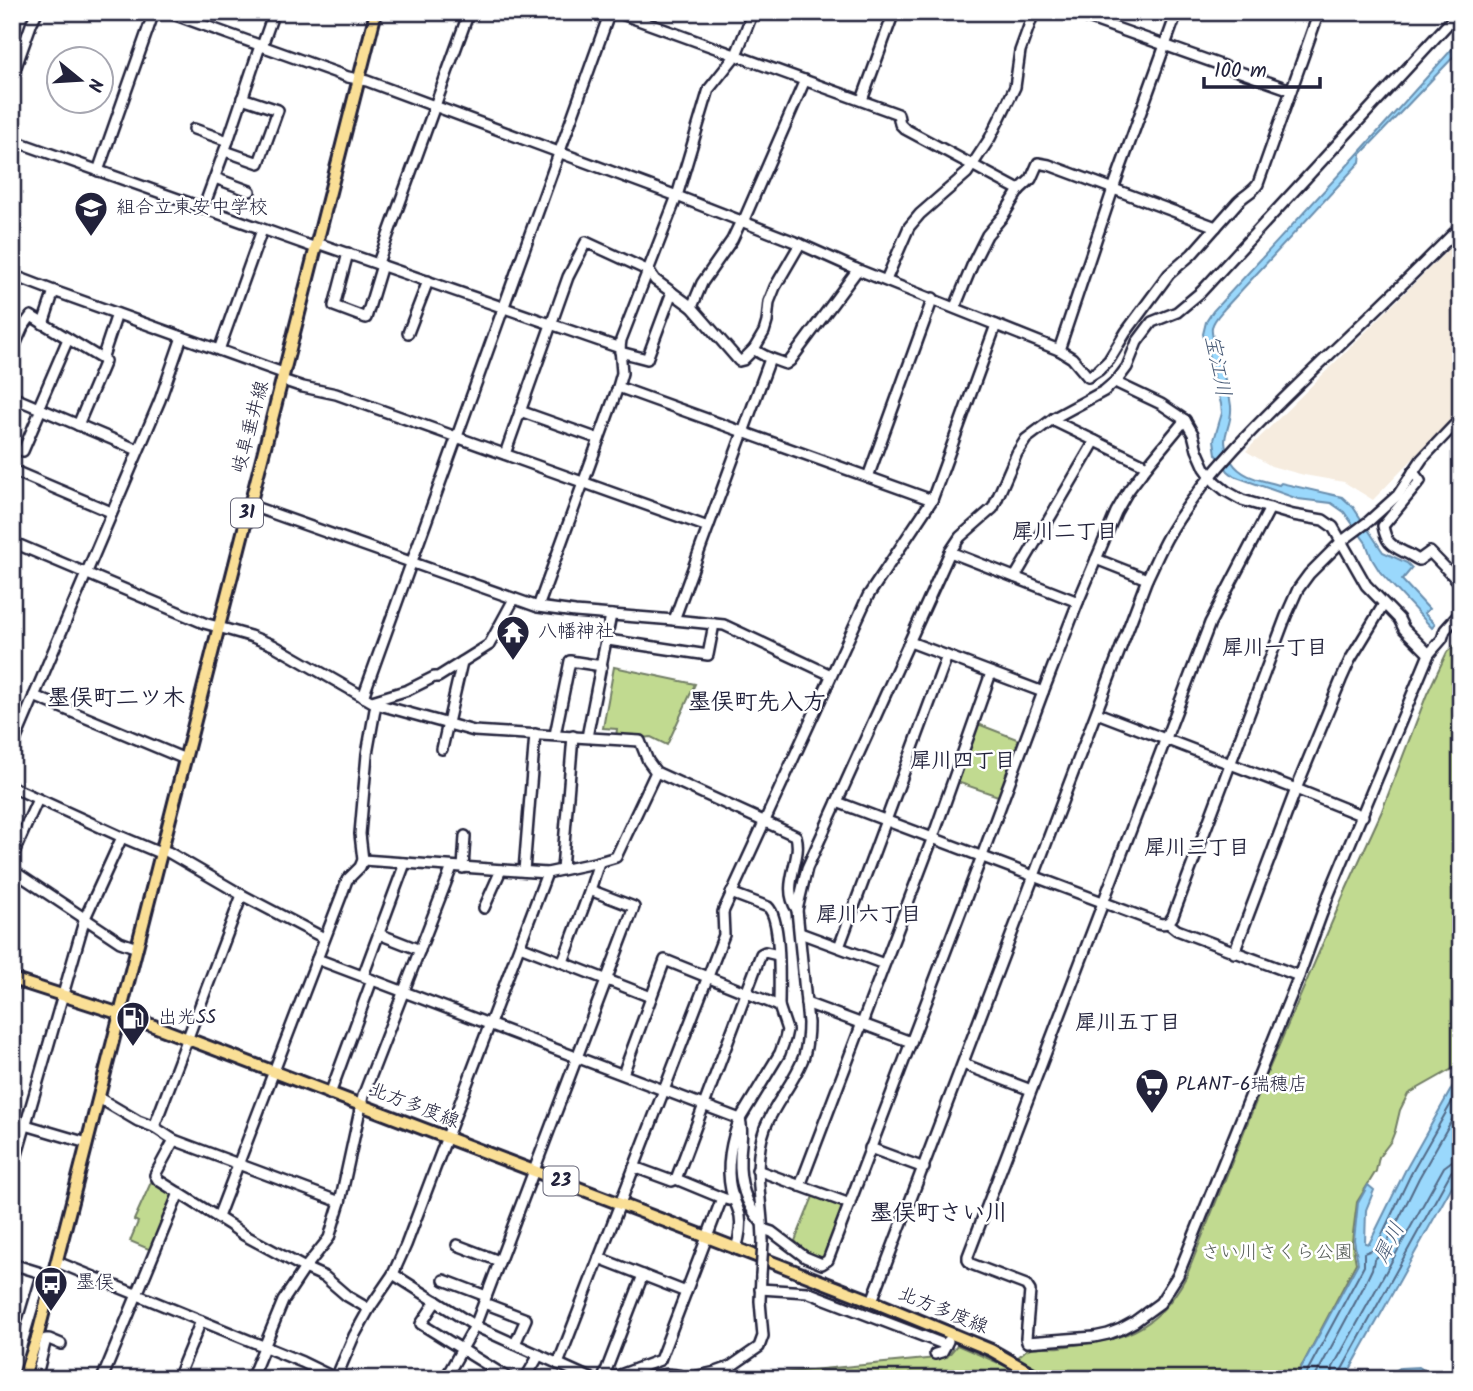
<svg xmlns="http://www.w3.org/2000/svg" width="1473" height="1391" viewBox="0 0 1473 1391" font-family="Kalam,'Klee One',sans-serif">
<rect width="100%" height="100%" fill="#fff"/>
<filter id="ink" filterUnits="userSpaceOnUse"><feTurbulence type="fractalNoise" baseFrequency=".0143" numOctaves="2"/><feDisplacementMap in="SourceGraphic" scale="14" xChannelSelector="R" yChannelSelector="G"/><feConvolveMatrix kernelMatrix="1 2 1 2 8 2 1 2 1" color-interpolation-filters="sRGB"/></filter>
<g filter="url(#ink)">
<polygon fill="#f6ecdf" points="1461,237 1461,409 1373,500 1344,482 1304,475 1271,466 1246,451"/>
<g fill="#c1da90" stroke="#727e66" stroke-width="2">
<path d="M1461 640V1064L1408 1094 1400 1110 1395 1131 1391 1141 1379 1157 1376 1171 1357 1202 1352 1241 1356 1263 1304 1362 1295 1376 1290 1379H716L947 1357 957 1345 1008 1367C1014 1362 1021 1353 1028 1349 1036 1345 1051 1348 1060 1347 1121 1340 1155 1334 1186 1277L1271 1064 1344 894 1381 813 1427 694 1447 652Z"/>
<polygon points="614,667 695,684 667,745 651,737 641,738 616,737 617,729 603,728"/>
<polygon points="978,724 1022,741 1001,797 957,782"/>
<polygon points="152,1180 171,1192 173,1197 151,1250 130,1241 138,1222 134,1220"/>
<polygon points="814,1194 846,1206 825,1259 808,1254 795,1241"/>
</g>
<g fill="#9ad8fc" stroke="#6a8faf" stroke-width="2">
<path d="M1461 39V49L1361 154 1360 162 1224 309C1219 315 1214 320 1212 327 1211 334 1214 342 1216 348 1220 367 1229 387 1231 406 1233 430 1216 435 1232 462 1242 478 1263 480 1279 485L1281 483 1342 497 1353 507 1383 552 1407 563 1412 568 1402 580 1429 609 1424 613 1435 624 1432 628 1380 572 1372 559 1366 543 1344 512 1331 503 1298 499 1245 480 1234 476 1228 471 1216 454 1214 440 1222 413 1221 404 1203 334 1206 322 1213 311 1356 156Z"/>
<polygon points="1461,1068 1461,1170 1347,1375 1348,1379 1293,1379 1296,1377 1358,1263 1354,1240 1358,1203 1368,1185 1374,1190 1366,1210 1365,1243 1369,1244 1405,1171 1454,1084 1452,1077"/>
<polygon points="1419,1367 1438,1379 1382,1379 1400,1368"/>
</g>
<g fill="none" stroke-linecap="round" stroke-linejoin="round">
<g stroke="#526b88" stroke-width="2">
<polyline points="1303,1379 1364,1266 1364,1253 1372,1250 1376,1247 1411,1174 1461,1086"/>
<polyline points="1314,1379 1363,1288 1372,1269 1374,1260 1383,1251 1419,1178 1461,1104"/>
<polyline points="1332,1379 1333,1367 1444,1167 1452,1161 1461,1159"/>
<polyline points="1341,1379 1341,1371 1451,1172 1455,1168 1461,1168"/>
</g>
<defs>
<g id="minor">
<path d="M167 12 348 77 367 81 677 196 800 244 856 269 1059 350 1072 358 1088 377 1099 370 1109 360 1126 332 1169 274 1192 254 1238 202C1244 195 1253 192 1258 184L1319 12"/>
<polyline points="616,12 898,114 900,124 905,129 1019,190 1031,179 1038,163 1049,165 1216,227"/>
<polyline points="1071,12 1291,90"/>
<polyline points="262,46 274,12"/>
<polyline points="12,78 32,22 37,12"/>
<polyline points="862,100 894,12"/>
<polyline points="194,129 228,141"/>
<polyline points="12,140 316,248"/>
<polyline points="225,151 259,163 278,110 242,98"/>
<polyline points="98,171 154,12"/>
<polyline points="215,178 250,191"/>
<polyline points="203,209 228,141 260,46"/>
<polyline points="743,222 805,80"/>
<polyline points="317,243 620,348"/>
<polyline points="348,253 334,306 366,318 382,265"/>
<polyline points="378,263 469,12"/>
<polyline points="12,275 54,291"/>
<polyline points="886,280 909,227 920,214 967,173 990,138 1015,87 1020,51 1034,12"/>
<polyline points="692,307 702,283 732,240 741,221"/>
<polyline points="955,307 974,261 987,235 1003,216 1019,190"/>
<polyline points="43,324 54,291 283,373"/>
<polyline points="408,333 428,281"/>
<polyline points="754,349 764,332 767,322 769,302 775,287 800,244"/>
<polyline points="219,350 262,230"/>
<polyline points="1059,350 1113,189 1177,12"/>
<polyline points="12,352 23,327 31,316 105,361 78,425"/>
<polyline points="620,352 647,359 672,292"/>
<polyline points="102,359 117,314"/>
<polyline points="1118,379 1119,384 1161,404 1185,420 1193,434 1197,450 1205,468 1215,482 1226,491 1242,500 1293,515 1323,520 1333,527 1366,585 1399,619 1404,629 1429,654"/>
<polyline points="282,380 303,387 336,394 708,527"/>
<polyline points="618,387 932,500"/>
<polyline points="12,397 138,450"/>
<polyline points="12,410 17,399"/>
<polyline points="520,411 599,439"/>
<polyline points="1054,418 1056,422 1147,466"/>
<polyline points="23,451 41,409 40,404 68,339"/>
<path d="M505 454 568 277 586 242 649 271 655 280 692 307 739 361 743 360 754 349C763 357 775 360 786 364L790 361 856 272V269"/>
<polyline points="12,470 111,512"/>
<path d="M1413 472 1420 481 1383 526C1386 542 1390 545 1404 552 1410 554 1414 558 1419 560L1430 552 1461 584"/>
<polyline points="868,477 933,298"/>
<polyline points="249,505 538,607 575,612 674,620 770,359"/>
<polyline points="1270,508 1210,623 968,1256 968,1260 971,1264 1026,1285 1030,1291 1026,1338 1027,1342 1094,1337 1108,1334 1121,1329 1134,1322 1160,1303 1178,1275 1299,976 1329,894 1429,654 1442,639 1445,630 1461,612"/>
<path d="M12 542 204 623 250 636 273 645 376 704 474 731 640 741 648 761 656 772 796 836C803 860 780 885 797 910"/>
<polyline points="950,552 1078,602"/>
<polyline points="1096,559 1147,579"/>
<polyline points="1015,577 1095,441"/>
<polyline points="538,607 618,387 622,373 620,348 621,340 677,196 709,89 736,55 753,12"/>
<polyline points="674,620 724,625 831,675"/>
<polyline points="608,640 708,655 714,624"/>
<polyline points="910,642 1043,692"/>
<polyline points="34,696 185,759"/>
<polyline points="363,697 610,12"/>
<polyline points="372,701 408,690 434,677 438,677 489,645 514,599"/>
<polyline points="1097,713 1296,789 1363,816"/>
<polyline points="555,735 570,661 602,666"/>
<polyline points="587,737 611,615"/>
<polyline points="12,748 160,400 182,337"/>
<polyline points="442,749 462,662"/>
<polyline points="12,787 122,837 160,853"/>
<path d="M837 802 1158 923C1166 925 1169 923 1173 916L1286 616 1298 589 1309 574 1342 541 1369 521 1398 495 1422 459 1461 418"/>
<polyline points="162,850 168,852 242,895 324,938"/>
<polyline points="12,857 38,799"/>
<polyline points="363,860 547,873 599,862 590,890 634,907 475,1326 393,1274"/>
<polyline points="599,862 616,857 656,772"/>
<polyline points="463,868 465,836"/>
<polyline points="562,869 573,736"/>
<polyline points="12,870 120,942 137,948"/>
<polyline points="524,871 535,734"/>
<path d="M731 893 768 907C782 920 779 985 779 1006"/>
<polyline points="484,908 501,870"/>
<polyline points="1168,923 1177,930 1299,976"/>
<polyline points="800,933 884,964"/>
<polyline points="379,934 420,950"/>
<polyline points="520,946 651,997"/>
<polyline points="839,947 947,656"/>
<polyline points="1234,953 1296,789 1341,680 1350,660 1384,604"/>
<polyline points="317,959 740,1119 780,1053 785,1039 787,1030 779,1006 665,960 623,1074"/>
<polyline points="563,962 590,890"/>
<polyline points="363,976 404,866 403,863"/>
<polyline points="806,1003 911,1042"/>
<polyline points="963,1064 1031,1090"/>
<polyline points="330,1094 372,980"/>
<polyline points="99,1098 138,1121 154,1127 174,1140 340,1202"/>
<polyline points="12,1121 87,1143"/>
<polyline points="154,1127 242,895"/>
<polyline points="174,1140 155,1175 158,1180 230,1225 244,1235 305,1268 325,1277 347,1296 369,1309"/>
<polyline points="870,1148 924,1168"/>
<polyline points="634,1167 672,1181 676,1179 761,954 765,952 778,955"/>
<polyline points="757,1170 850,1204"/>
<polyline points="12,1172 85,918 122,837"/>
<polyline points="676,1179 722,1198"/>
<polyline points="800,1186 933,837 991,673"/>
<polyline points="218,1217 342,894 347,880 360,867 363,860 360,834 367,754 376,704"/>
<polyline points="763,1229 772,1232 805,1257 822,1264 828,1260 982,856 1043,692 1078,602 1116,512 1128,491 1147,466 1185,420"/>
<path d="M763 1242C763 1203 751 1166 765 1128 775 1102 795 1082 804 1056 807 1045 808 1034 808 1023L797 910 807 868 950 552 960 537 993 508 1017 453 1026 439 1054 418 1104 391 1118 379 1127 367 1137 342 1152 322 1177 312 1201 292 1459 12"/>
<polyline points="457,1245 499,1261"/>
<path d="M736 1249C739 1239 742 1227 740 1216 738 1207 733 1199 731 1190 726 1167 731 1140 740 1119 744 1134 740 1144 740 1159 739 1182 746 1204 761 1222"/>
<polyline points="599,1258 686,1292"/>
<polyline points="57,1262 302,1362 337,1379"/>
<polyline points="12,1264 38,1272 47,1277"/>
<polyline points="444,1280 486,1296"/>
<polyline points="760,1289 807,1292 946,1345"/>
<polyline points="436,1301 421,1324 510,1379"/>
<path d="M872 1301 1147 579C1154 565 1160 550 1168 536 1208 468 1274 408 1331 353 1375 311 1419 269 1461 226"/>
<polyline points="484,1303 526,1319 515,1344"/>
<polyline points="935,1354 942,1352 948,1341"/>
<polyline points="558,1364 724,935 723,912 868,596 932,500 996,325"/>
<polyline points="12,1376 41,1279 44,1276"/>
<polyline points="336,1378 354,1336 369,1309 393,1274 406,1245 547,873"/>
<polyline points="36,1379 46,1339 49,1339 61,1344"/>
<polyline points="102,1379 179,1193"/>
<polyline points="177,1379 201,1321"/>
<polyline points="251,1379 283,1301 305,1268 329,1238 340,1202 363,1096 452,867"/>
<polyline points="445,1379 475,1326 592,1379"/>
<polyline points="525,1379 539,1355"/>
<polyline points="605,1379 604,1376 643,1275"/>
<polyline points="609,1379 660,1360 722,1198 729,1200 734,1197"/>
<path d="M643 1379C657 1376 674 1370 686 1379"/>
<polyline points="684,1379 716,1372 730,1367 759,1347 763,1336 760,1301 761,1275"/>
</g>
<g id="major">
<polyline points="12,979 133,1018 707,1237 872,1301 991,1350 1042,1379"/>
<polyline points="23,1379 37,1338 87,1143 376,12"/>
</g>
</defs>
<use href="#minor" stroke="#22223b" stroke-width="14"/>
<use href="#major" stroke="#22223b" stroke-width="16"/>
<use href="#minor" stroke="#fff" stroke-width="9"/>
<use href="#major" stroke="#fadf96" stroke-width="10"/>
<defs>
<polyline id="minor-bridge" points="761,1275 763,1242"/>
</defs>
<use href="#minor-bridge" stroke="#22223b" stroke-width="14" stroke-linecap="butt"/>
<use href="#minor-bridge" stroke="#fff" stroke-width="9"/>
</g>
</g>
<defs>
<symbol id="school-pin" viewBox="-11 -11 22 30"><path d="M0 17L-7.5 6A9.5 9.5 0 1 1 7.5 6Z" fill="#22223b" stroke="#fff"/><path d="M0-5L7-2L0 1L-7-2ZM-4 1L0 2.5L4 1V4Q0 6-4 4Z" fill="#fff"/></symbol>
<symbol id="temple-pin" viewBox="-11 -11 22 30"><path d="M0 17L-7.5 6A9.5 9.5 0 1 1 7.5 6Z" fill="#22223b" stroke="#fff"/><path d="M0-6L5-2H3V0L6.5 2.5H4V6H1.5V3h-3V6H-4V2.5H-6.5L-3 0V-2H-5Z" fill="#fff"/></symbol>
<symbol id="fuel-pin" viewBox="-11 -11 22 30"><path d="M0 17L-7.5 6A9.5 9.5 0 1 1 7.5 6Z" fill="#22223b" stroke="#fff"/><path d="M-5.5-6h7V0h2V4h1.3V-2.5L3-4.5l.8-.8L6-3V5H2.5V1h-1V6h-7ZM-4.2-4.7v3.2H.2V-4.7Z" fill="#fff"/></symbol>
<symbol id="supermarket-pin" viewBox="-11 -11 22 30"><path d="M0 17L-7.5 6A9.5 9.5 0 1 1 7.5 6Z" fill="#22223b" stroke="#fff"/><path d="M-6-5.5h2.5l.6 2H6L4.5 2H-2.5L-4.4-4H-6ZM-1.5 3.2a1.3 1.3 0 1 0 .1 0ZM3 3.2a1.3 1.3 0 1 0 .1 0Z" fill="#fff"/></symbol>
<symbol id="bus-pin" viewBox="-11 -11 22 30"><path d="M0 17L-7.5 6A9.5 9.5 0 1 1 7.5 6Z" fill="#22223b" stroke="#fff"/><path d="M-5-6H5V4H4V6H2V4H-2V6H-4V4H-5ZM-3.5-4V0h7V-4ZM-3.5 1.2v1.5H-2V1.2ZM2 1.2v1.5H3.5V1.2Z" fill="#fff"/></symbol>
</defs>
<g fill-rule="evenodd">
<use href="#school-pin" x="72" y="189" width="38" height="52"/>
<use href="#temple-pin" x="494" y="613" width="38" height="52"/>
<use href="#fuel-pin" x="114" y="999" width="38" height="52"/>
<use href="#supermarket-pin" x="1133" y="1066" width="38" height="52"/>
<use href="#bus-pin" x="32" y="1264" width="38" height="52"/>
</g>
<g text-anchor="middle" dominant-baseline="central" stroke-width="5" stroke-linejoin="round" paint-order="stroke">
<g fill="#fff" stroke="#646476" stroke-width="2">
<rect x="231" y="498.5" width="32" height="29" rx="5"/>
<rect x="543.5" y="1166.5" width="35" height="29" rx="5"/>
</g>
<g font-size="18" font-weight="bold" fill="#22223b">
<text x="247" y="513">31</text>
<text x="561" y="1181">23</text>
</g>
<g font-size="19" fill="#22223b" stroke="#fff" text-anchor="start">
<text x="116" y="208">組合立東安中学校</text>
<text x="538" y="632">八幡神社</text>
<text x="158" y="1018">出光SS</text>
<text x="1176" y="1085">PLANT-6瑞穂店</text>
<text x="76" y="1283">墨俣</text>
</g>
<g font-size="19" fill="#22223b" stroke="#fff">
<text transform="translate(251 427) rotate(-75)">岐阜垂井線</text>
<text transform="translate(414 1106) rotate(21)">北方多度線</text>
<text transform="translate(943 1311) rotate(22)">北方多度線</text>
</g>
<g font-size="19" fill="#525954" stroke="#fff">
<text x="1277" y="1253">さい川さくら公園</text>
</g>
<g font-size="21" font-style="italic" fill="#465975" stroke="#fff">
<text transform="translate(1217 366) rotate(79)">宝江川</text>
<text transform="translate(1390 1243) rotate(-63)">犀川</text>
</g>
<g font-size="21" font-weight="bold" fill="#22223b" stroke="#fff">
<text x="1065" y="532">犀川二丁目</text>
<text x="1275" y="648">犀川一丁目</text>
<text x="963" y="761">犀川四丁目</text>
<text x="1197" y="848">犀川三丁目</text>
<text x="869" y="915">犀川六丁目</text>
<text x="1128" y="1023">犀川五丁目</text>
</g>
<g font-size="23" font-weight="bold" fill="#22223b" stroke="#fff">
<text x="116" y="699">墨俣町二ツ木</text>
<text x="757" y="703">墨俣町先入方</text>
<text x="939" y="1214">墨俣町さい川</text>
</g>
</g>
<rect width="1473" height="1391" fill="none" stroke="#fff" stroke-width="42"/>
<rect x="21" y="21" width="1431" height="1349" fill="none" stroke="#22223b" stroke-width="2.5" filter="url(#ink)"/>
<g transform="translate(80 80) rotate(108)"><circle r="33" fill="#ffffff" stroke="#a7a7b1" stroke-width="2"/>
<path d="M0-5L12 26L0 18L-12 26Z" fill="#22223b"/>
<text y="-10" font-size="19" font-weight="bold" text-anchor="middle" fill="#22223b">N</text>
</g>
<path d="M1204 77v10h116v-10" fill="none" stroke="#22223b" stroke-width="3.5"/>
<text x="1214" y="77" font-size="21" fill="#22223b" stroke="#ffffff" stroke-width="5" paint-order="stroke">100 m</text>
</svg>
